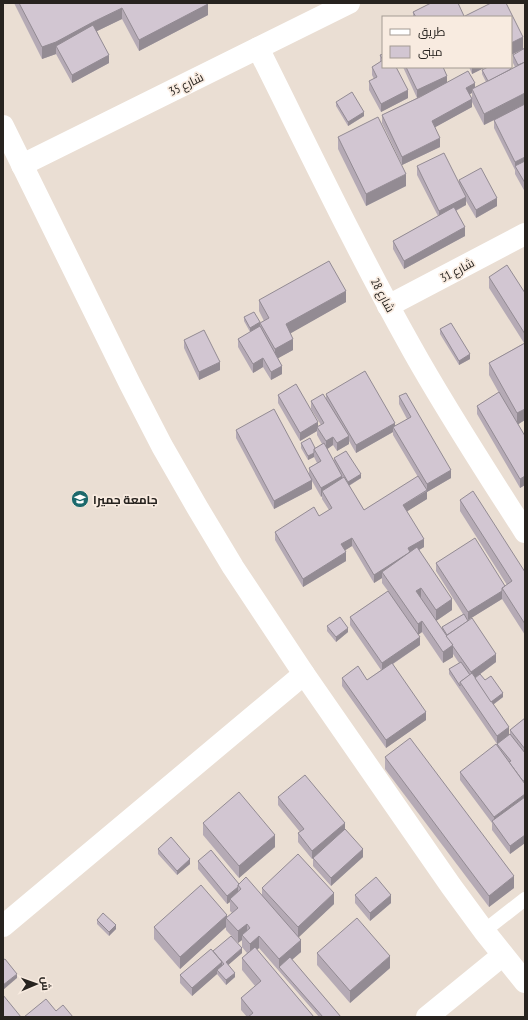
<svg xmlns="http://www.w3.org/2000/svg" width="528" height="1020" viewBox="0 0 528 1020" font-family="'PT Sans Narrow',Cairo,sans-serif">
<rect width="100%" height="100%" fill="#eaded3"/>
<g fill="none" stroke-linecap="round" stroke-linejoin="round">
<polyline stroke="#fff" stroke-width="14" points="484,931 525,899"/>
<g stroke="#fff" stroke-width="22">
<path d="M258 48C308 148 356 249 411 347 446 410 486 471 525 532"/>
<polyline points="3,126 130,384 162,446 197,507 233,567 304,674 451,886 484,931 525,982"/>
<polyline points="22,165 349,3"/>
<polyline points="388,306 525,234"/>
<polyline points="3,926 304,674"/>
<polyline points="427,1017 503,955"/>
</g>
</g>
<g fill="#b5aab5" fill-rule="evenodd">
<polygon points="14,3 208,3 208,15 139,51 122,19 97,31 109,63 72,83 56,54 42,59"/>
<polygon points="489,3 506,3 523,49 511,55 511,17 413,17 413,12 464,17 490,4"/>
<path d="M525 48V192L515 174V170L494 128V120L484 125 472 102V107L435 127 440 147 402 165 382 123V115L417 98 403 67H443L447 82 475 88 486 82 482 74V70L511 69 515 67 513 63V55ZM472 93V98L470 94Z"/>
<polygon points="380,55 408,98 381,112 369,90 369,81 374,79 372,75 372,67 380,62"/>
<polygon points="469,67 486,67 472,74"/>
<polygon points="336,102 364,116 348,126 336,106"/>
<polygon points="338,137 406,186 366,206 338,149"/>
<polygon points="417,166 459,183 459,180 497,206 476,218 466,201 466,205 456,211 465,236 404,269 393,249 393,241 438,216 417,175"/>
<polygon points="489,277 525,293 525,420 518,424 525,436 525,485 520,488 477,414 477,406 499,393 489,375 489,363 524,343 489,288"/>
<polygon points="259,300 346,302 290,333 293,350 278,358 282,374 271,380 263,367 253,373 238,347 238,339 250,332 244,321 244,317 260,326 260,323 264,321 259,311"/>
<polygon points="440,329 470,359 459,365 440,334"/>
<polygon points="184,340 220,370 199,380 184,348"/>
<path d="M326 394 395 426 407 419 399 404V396L451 478 427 492V499L407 511 424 547 419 550 452 610 436 621 442 630V627L463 614 436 571V563L505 586 507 585 460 511V500L525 572V635L502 599 468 620 496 662 475 678 485 680 503 697 493 705 509 734H510V730L525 718V843L510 854 492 830V823L460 780V772L497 746V744L449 674V669L459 663 453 654V657L443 663 422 632 418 635 420 645 393 664 426 720 386 748 342 686V678L367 680 381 670 350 625V617L388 591 382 583V578L374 583 352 546 345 550 346 561 303 587 275 540V532L319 516 329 510 322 499V496L321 497 312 481V489L274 509 236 438V430L309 474V468L317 463 314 457 308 460 301 448V443L315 448 322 444 317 435V431L300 441 278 403V395L318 426 321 425 311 409V401L326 399ZM393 432V435L418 477 364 510 349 486 361 478 334 458V462L327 449 333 445 337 451 349 444V441L356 453Z"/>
<polygon points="327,626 348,632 336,642 327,631"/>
<polygon points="385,757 514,888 489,907 385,769"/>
<polygon points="278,797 345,829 363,857 331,886 313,866 313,858 312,859 298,842 298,833 300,832 278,805"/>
<polygon points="203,823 275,847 239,878 203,835"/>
<polygon points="158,849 190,864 177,875 158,854"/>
<polygon points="198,861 239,884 262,895 262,888 334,904 298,937 301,952 292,960 341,1017 319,1017 259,948 257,950 314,1017 247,1017 241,1010 241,998 255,986 242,970 242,958 247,953 242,947 242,940 238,943 226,930 226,927 180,969 154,939 154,927 227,917 232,913 230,911 230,902 227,904 198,869"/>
<polygon points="355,895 391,903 370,921 355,903"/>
<polygon points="97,920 116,929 109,936 97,924"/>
<polygon points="213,951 242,953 228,965 235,977 226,985 217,974 192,996 180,983 180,975"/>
<polygon points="317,953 390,968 350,1003 317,965"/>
</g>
<g fill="#938b93">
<polygon points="208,4 208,15 139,51 139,40"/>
<polygon points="122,8 122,19 93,33 56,46 56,54 42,59 42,47"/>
<polygon points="523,37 523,49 511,55 511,43"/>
<polygon points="109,55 109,63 72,83 72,75"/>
<polygon points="472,67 486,67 472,74"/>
<polygon points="447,76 447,84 417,98 417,90"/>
<polygon points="475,83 475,91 472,89 472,93 466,96 466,88"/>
<polygon points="408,90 408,98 381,112 381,104"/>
<polygon points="525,93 525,104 484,125 484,114"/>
<polygon points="472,99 472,107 432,129 432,121"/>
<polygon points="364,112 364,116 348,126 348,122"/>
<polygon points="440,138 440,147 402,165 402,157"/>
<polygon points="525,157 525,165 515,166 515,170 515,162"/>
<polygon points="406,174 406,186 366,206 366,194"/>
<polygon points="466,197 466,205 439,219 439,211"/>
<polygon points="497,198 497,206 476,218 476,210"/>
<polygon points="465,227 465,236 404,269 404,261"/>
<polygon points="346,291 346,302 286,336 286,324"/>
<polygon points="260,322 260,327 250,332 250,328"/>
<polygon points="293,339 293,350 275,360 275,349"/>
<polygon points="470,354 470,359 459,365 459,361"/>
<polygon points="263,358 263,367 253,373 253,364"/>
<polygon points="220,362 220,370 199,380 199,372"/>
<polygon points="282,366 282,374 271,380 271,372"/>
<polygon points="525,409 525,420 517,425 517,413"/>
<polygon points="318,422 318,429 317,427 317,431 300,441 300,433"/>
<polygon points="395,423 395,429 393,427 393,432 356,453 356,445"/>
<polygon points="349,436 349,444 337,451 337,443"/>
<polygon points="333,437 333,445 326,450 326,441"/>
<polygon points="314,453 314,457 308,460 308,456"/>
<polygon points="451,470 451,478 427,492 427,499 403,514 403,505 427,491 427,484"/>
<polygon points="361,474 361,478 348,486 348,482"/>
<polygon points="342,476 342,484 322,491 322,496 321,497 321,488"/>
<polygon points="525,476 525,485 520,488 520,479"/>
<polygon points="312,480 312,489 274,509 274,501"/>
<polygon points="352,538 352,546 341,553 341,544"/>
<polygon points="424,539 424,547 382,572 382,578 374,583 374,575 408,548"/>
<polygon points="346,552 346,561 303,587 303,579"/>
<polygon points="421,588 421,599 416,591"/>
<polygon points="502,591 502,599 468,620 468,612"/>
<polygon points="452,599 452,610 436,621 436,610"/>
<polygon points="422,621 422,632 418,635 418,624"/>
<polygon points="348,628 348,632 336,642 336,637"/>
<polygon points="420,637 420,645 382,671 382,663"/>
<polygon points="453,645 453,657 443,663 443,652"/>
<polygon points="496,654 496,662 472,680 471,678 471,672"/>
<polygon points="503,693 503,697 491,706 491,702"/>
<polygon points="426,712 426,720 386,748 386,740"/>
<polygon points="509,727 509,736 497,744 497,736"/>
<polygon points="525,794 525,802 494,824 494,817"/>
<polygon points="345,823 345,831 312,859 312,851"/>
<polygon points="275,835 275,847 239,878 239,866"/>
<polygon points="525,835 525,843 510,854 510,846"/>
<polygon points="363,849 363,857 331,886 331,878"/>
<polygon points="190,859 190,864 177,875 177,871"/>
<polygon points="514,876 514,888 489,907 489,896"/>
<polygon points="238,887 238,895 230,899 230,902 227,904 227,896"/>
<polygon points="334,893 334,904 298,938 298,927"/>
<polygon points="391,895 391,903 370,921 370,913"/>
<polygon points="227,915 227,919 226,918 226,927 180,969 180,957"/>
<polygon points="247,924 247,935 242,935 242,940 238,943 238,931"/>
<polygon points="116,925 116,929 109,936 109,932"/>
<polygon points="259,936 259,948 250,956 250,944"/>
<polygon points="301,940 301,952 281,969 279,967 279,959"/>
<polygon points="242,948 242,953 226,967 226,962"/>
<polygon points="390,956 390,968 350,1003 350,991"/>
<polygon points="222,962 222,970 217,970 217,974 192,996 192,988"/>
<polygon points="235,973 235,977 226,985 226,980"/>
<polygon points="17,974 17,978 3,990 3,985"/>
</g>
<g fill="#d2c6d2" stroke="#938b93">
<polygon points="19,3 208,3 208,4 139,40 122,8 93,22 56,42 42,47"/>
<polygon points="431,3 458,3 464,16 461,17 416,17 413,12"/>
<polygon points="491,3 506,3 523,37 511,43 511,17 463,17"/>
<polygon points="93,25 109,55 72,75 56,46"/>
<polygon points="525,48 525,62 518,65 513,55"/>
<polygon points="383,54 383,67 396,67 408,90 381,104 369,81 377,77 372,67 383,60 380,55"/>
<polygon points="525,62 525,93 484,114 472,89"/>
<polygon points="406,67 443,67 447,76 417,90"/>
<polygon points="488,67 510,67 511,69 488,81 482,70"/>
<polygon points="468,71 475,83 466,88 472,99 432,121 440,138 402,157 382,115 420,97"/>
<polygon points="352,92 364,112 348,122 336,102"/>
<polygon points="525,104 525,157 515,162 494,120"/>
<polygon points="378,117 406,174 366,194 338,137"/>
<polygon points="444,153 466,197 439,211 417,166"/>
<polygon points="525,161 525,183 515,166"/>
<polygon points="481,168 497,198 476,210 459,180"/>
<polygon points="454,207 465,227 404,261 393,241"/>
<polygon points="329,261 346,291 286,324 293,339 275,349 260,323 269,318 259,300"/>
<polygon points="507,265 525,293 525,334 489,277"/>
<polygon points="254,312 260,322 250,328 244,317"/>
<polygon points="451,323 470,354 459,361 440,329"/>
<polygon points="260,326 282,366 271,372 263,358 253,364 238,339"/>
<polygon points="204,330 220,362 199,372 184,340"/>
<polygon points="525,343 525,409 517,413 489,363"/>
<polygon points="365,371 395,423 356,445 326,394"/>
<polygon points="296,384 318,422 300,433 278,395"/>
<polygon points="499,392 525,436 525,476 520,479 477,406"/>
<polygon points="406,393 451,470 427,484 393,427 411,417 399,396"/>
<polygon points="323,394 349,436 337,443 333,437 326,441 317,427 324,423 311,401"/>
<polygon points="274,409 312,480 274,501 236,430"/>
<polygon points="310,438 315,448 314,449 314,453 308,456 301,443"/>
<polygon points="324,443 342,476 321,488 309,468 321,461 314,449"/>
<polygon points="346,451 361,474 348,482 334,458"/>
<polygon points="418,476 427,490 403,505 424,539 408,548 410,552 374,575 352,538 341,544 346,552 303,579 275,532 314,507 319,516 332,508 322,491 344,477 364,510"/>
<polygon points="473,491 525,572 525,624 502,588 512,581 460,500"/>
<polygon points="475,538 505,586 502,588 502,591 468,612 436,563"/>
<polygon points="417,547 452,599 436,610 421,588 416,591 453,645 443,652 422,621 418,624 382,572"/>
<polygon points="388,591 420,637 382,663 350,617"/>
<polygon points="464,614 468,621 447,635 442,627"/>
<polygon points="340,617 348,628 336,637 327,626"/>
<polygon points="472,618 496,654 471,672 452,645 453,645 446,636"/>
<polygon points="461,662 470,675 460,682 460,686 449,669"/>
<polygon points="392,663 426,712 386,740 342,678 358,666 367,680"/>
<polygon points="472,673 509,727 497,736 460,682"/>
<polygon points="480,674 485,680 491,676 503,693 491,702 475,678"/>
<polygon points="525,718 525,749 510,730"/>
<polygon points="510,734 525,753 525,780 523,781 509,762 511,761 497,744"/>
<polygon points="410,738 514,876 489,896 385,757"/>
<polygon points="496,744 525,784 525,794 494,817 460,772"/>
<polygon points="305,775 345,823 312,851 298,833 304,829 278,797"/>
<polygon points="239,792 275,835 239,866 203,823"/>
<polygon points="525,797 525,835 510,846 492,821"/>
<polygon points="345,829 363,849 331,878 313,858"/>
<polygon points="171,837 190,859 177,871 158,849"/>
<polygon points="211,850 239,884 238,885 238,887 227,896 198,861"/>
<polygon points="298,854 334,893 298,927 262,888"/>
<polygon points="246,877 301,940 279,959 259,936 250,944 242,935 250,928 247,924 238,931 226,918 238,908 230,899 241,889 238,885"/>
<polygon points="376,877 391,895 370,913 355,895"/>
<polygon points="201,885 227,915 180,957 154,927"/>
<polygon points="103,913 116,925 109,932 97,920"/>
<polygon points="357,918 390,956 350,991 317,953"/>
<polygon points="231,936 242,948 226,962 235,973 226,980 217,970 224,964 213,951"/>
<polygon points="255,947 314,1017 248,1017 253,1013 241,998 261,981 242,958"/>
<polygon points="211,949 222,962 192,988 180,975"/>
<polygon points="290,957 341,1017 323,1017 279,967"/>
<polygon points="5,959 17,974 3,985 3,960"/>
<polygon points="3,995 21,1017 3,1017"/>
<polygon points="46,999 56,1011 63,1005 73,1017 24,1017"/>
</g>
<defs>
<symbol id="university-disc" viewBox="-11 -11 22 22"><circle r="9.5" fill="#1c696c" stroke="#f8ebe0"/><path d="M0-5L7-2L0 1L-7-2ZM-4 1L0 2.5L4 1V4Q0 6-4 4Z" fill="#fff"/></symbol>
</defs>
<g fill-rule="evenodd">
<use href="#university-disc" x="70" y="489" width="20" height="20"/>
</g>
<g text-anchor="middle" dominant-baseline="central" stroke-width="3.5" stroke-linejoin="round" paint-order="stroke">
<g font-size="12" fill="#27231f" stroke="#f8ebe0">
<text transform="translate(186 84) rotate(-26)">شارع 35</text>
<text transform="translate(457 270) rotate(-28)">شارع 31</text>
<text transform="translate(383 295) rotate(62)">شارع 28</text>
</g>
<g font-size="12" font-weight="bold" fill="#27231f" stroke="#f8ebe0" text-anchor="start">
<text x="93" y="499">جامعة جميرا</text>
</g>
</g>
<rect width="528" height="1020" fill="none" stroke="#27231f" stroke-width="8"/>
<rect x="382" y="16" width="130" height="52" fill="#f8ebe0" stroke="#a49b93"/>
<rect x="390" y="29" width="20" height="6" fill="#ffffff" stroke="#a49b93"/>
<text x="418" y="36" font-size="12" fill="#27231f">طريق</text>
<rect x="390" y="46" width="20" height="12" fill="#d2c6d2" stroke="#a49b93"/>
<text x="418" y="56" font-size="12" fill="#27231f">مبنى</text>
<g transform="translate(36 984) rotate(88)" stroke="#f8ebe0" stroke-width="3" paint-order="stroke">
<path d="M0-3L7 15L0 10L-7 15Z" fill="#27231f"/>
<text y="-6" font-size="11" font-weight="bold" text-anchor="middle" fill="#27231f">ش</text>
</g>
</svg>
